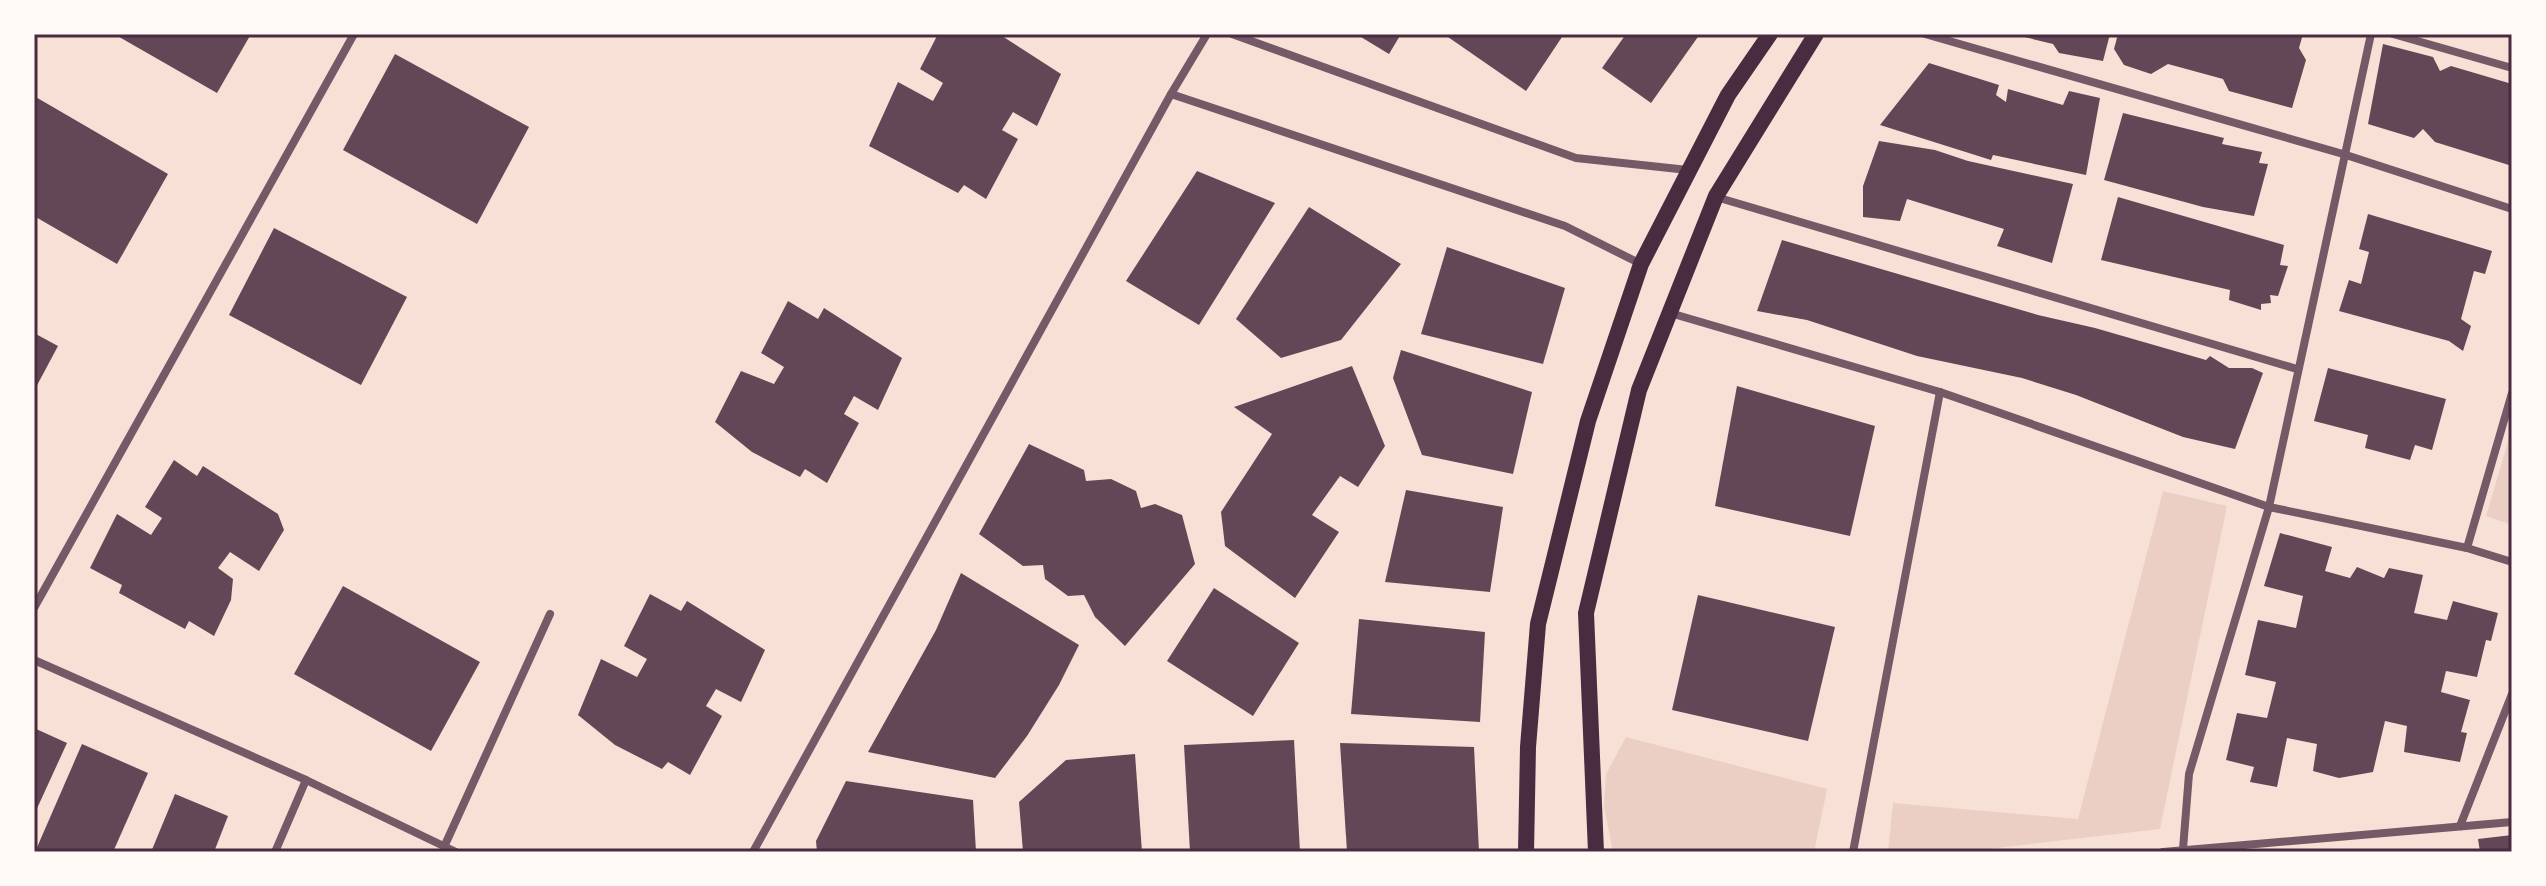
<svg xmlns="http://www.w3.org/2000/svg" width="2546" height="886" viewBox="0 0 2546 886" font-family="Poppins,sans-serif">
<rect width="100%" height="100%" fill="#f7e1d7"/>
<g fill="#ebcfc5">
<polygon points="2512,428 2512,525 2486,516"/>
<polygon points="2163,491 2227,506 2160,829 1962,852 1888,852 1893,803 2078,819"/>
<polygon points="1626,737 1827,789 1814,852 1613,852 1604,807 1606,774"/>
</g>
<g fill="#644757">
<polygon points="114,34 251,34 217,93"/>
<polygon points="938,34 999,34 1061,74 1037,126 1013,112 1002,130 1018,139 986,199 964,185 958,193 869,146 898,82 933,101 943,83 920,69"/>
<polygon points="1356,34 1401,34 1389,54"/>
<polygon points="1449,34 1564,34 1526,91 1448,37"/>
<polygon points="1626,34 1700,34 1651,103 1602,68"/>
<polygon points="2012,34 2110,34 2103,61 2059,53 2053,44"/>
<polygon points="2118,34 2303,34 2299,48 2306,60 2292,108 2229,91 2223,79 2168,64 2151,74 2124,65 2114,49"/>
<polygon points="2383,44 2433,57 2440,71 2451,66 2512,84 2512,166 2435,142 2423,129 2414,138 2368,124"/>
<polygon points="395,54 529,127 477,224 343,150"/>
<polygon points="1929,63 1999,85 1996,95 2006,102 2008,89 2063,105 2069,91 2100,98 2086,175 1993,155 1991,160 1880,125"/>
<polygon points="34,96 168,174 117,264 34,216"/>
<polygon points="2123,113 2224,138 2222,144 2262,152 2259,163 2268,164 2254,216 2203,207 2104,180"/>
<polygon points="1879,141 1935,150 1968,161 2073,184 2052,263 1997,246 2004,229 1907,199 1900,221 1863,217 1863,186"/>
<polygon points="1197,171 1275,203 1199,325 1126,281"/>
<polygon points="2118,197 2284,245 2280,265 2288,266 2278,296 2270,295 2271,303 2261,304 2261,310 2229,300 2230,290 2101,260"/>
<polygon points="1309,207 1401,264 1341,340 1281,358 1236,319"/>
<polygon points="2368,214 2492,251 2485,274 2474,271 2461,319 2471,326 2463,351 2449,341 2339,311 2349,280 2361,284 2369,252 2359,249"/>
<polygon points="274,228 407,297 361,385 229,315"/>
<polygon points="1782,240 2038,315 2095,328 2206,360 2210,356 2229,368 2252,368 2263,373 2235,449 2183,437 2076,395 2022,378 1917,356 1807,320 1757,311"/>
<polygon points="1447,247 1565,288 1543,364 1421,334"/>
<polygon points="788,301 818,319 824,308 902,358 878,410 854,396 844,414 859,423 827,483 805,469 800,477 752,452 715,422 741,371 774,384 784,367 761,353"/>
<polygon points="34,333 58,346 34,391"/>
<polygon points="1401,350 1532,392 1513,474 1422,455 1393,378"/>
<polygon points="1352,366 1385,446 1358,487 1340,476 1312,515 1339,532 1295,598 1225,546 1221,512 1272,434 1234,407"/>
<polygon points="2328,368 2446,399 2432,450 2415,445 2410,460 2365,448 2368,435 2314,421"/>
<polygon points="1737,386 1875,426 1850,536 1715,506"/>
<polygon points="1029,444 1084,470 1086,481 1111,479 1136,491 1141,508 1155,504 1182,515 1195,564 1125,646 1095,617 1084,595 1068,596 1045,579 1043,565 1023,566 979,534"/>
<polygon points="174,460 197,476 203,466 278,514 284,530 259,571 230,552 218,568 233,579 231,600 214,636 189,621 185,629 119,593 122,585 90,568 117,514 151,535 162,518 145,507"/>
<polygon points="1406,490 1503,507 1490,592 1385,582"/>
<polygon points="2280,533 2332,547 2325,571 2350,578 2357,567 2384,578 2389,568 2423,575 2414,613 2447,620 2453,601 2498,613 2491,641 2486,640 2477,677 2446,671 2441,692 2470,700 2461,732 2467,733 2460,762 2404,752 2407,726 2385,721 2373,772 2339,778 2313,771 2317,744 2287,738 2277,787 2250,782 2254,767 2226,760 2237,713 2267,718 2276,682 2245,675 2258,620 2296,628 2303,596 2264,586"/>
<polygon points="961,573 1079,645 1059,685 1027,736 995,778 868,752 936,630"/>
<polygon points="343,586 480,662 431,751 294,674"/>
<polygon points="1214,588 1299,643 1253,716 1167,661"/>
<polygon points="650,594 681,611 687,601 765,650 741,702 716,689 706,706 722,716 690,775 668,762 662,769 615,745 578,715 601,659 637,677 647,659 624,646"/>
<polygon points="1698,595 1835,627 1808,741 1672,710"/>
<polygon points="1359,619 1485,632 1480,722 1351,714"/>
<polygon points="34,728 67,743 34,815"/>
<polygon points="1294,740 1300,852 1190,852 1184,745"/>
<polygon points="1340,743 1474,747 1479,852 1347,852"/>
<polygon points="82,744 148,773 113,852 35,852"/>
<polygon points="1135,754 1142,852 1023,852 1019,802 1066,760"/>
<polygon points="846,781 973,800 976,852 817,852 816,841"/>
<polygon points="175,794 228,816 214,852 151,852"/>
<polygon points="2512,835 2512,852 2480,852 2478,839"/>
</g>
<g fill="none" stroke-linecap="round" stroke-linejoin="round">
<g stroke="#755966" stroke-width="8">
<polyline points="1232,34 1576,158 1688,170"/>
<polyline points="1925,34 2343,154 2512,209"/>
<polyline points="2393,34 2512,68"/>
<polyline points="1171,94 1565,226 1641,264"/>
<polyline points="1716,197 2297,369"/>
<polyline points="1670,313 1940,392 2269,507 2467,548 2512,562"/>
<polyline points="2467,548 2512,393"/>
<polyline points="34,608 354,34"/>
<polyline points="34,660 306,780 456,852"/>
<polyline points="2460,826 2512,694"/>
<polyline points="444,847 550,614"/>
<polyline points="2183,849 2189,774 2269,507 2371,34"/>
<polyline points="275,852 306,780"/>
<polyline points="753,852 1171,94 1207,34"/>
<polyline points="1853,852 1940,392"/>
<polyline points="2163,852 2512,822"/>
</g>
<g stroke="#4a2c40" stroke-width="16">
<polyline points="1526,852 1528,747 1538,624 1588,421 1641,264 1728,95 1770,34"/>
<polyline points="1596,852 1586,613 1639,390 1716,196 1816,34"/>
</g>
</g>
<rect width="2546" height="886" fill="none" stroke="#fffaf5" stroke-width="72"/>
<rect x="36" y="36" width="2474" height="814" fill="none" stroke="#4a2c40" stroke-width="3"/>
</svg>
